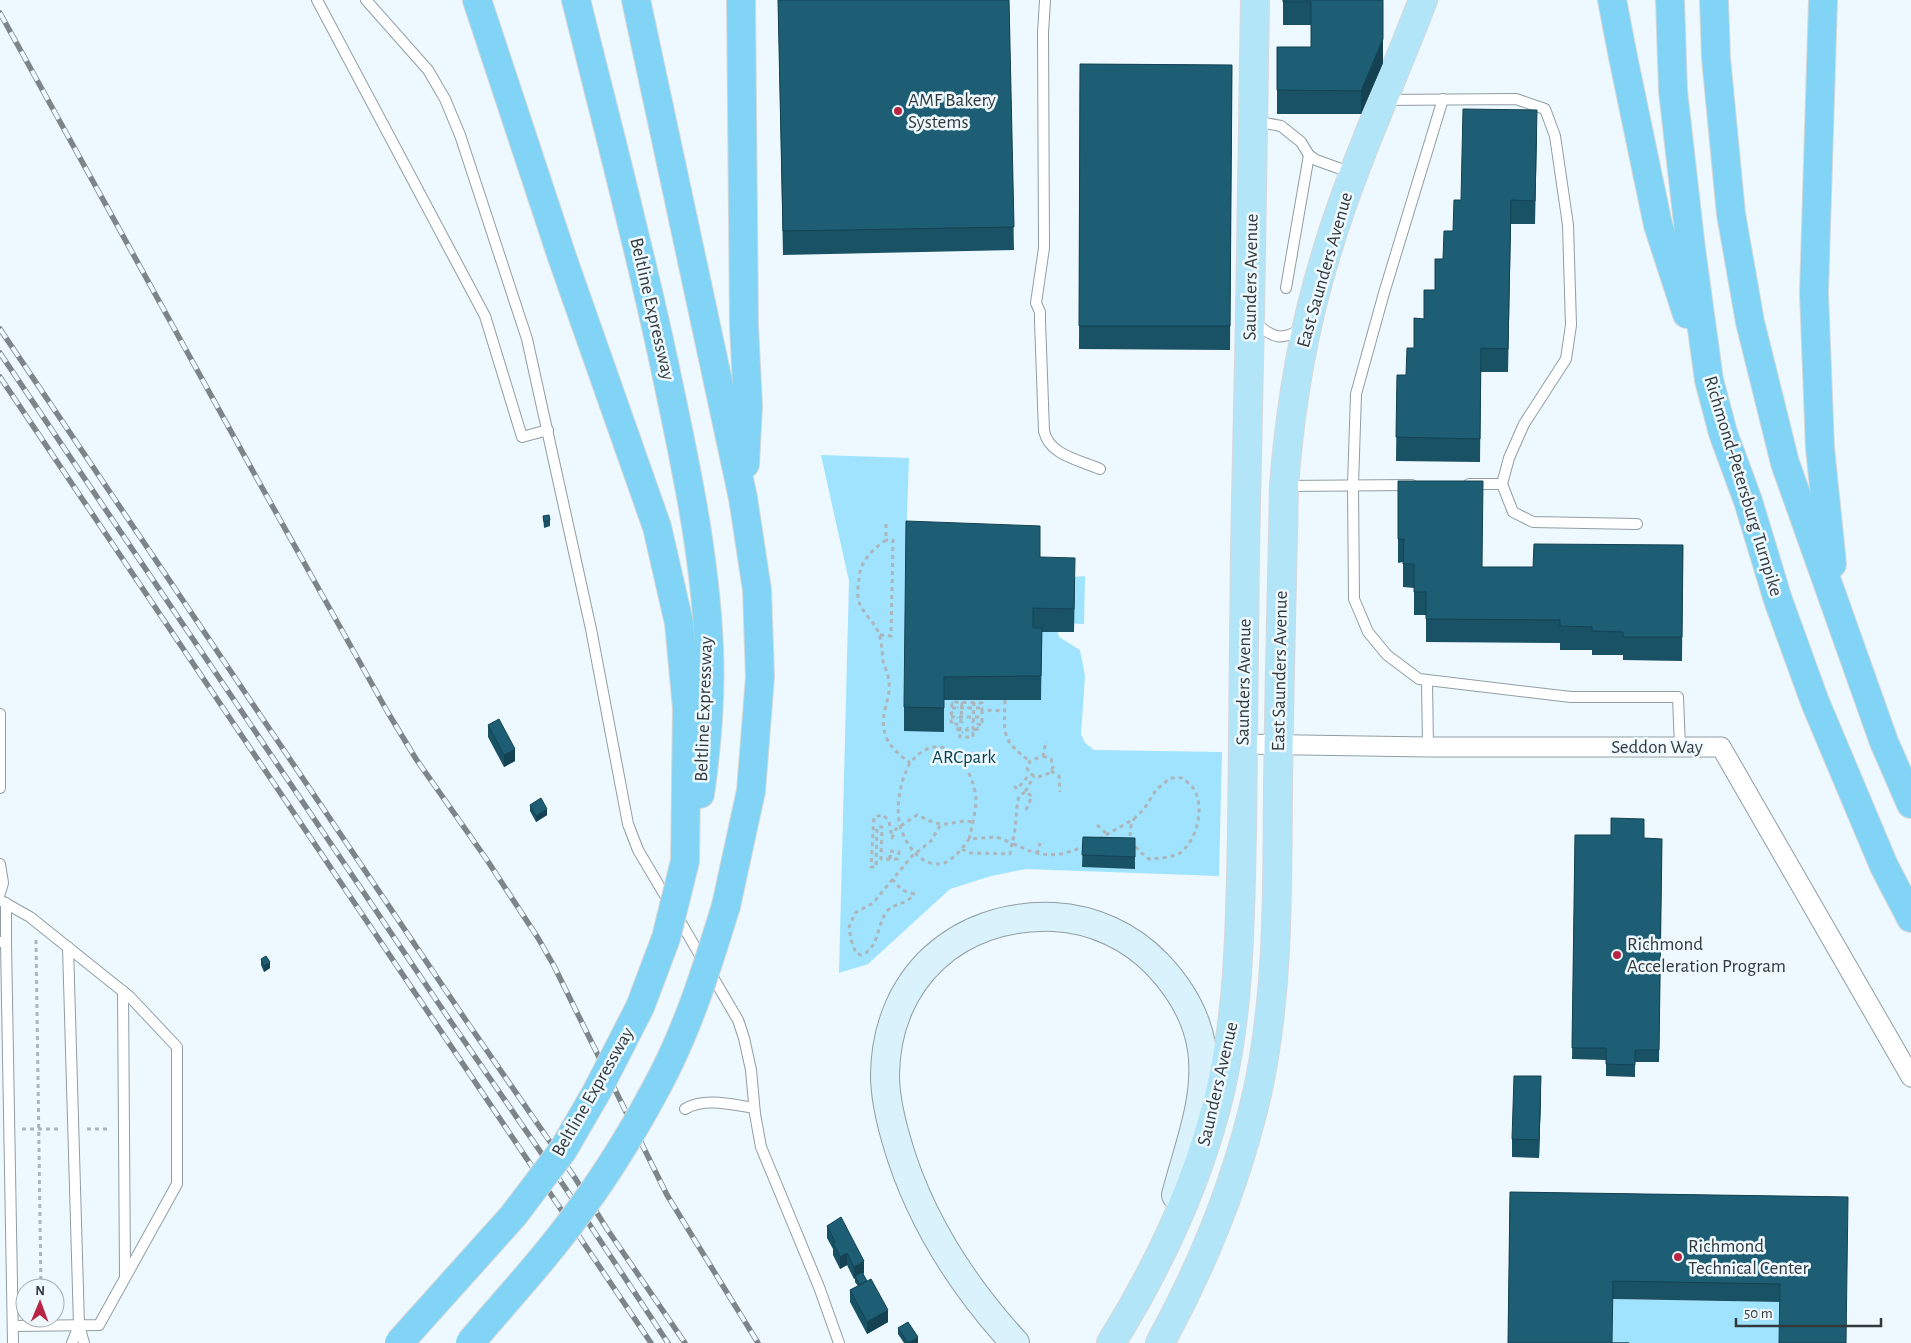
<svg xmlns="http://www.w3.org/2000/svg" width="1911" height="1343" viewBox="0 0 1911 1343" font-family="'Alegreya Sans',sans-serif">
<defs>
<pattern id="garden-dots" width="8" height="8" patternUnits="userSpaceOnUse" patternTransform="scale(1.25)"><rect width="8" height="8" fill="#a0e3fe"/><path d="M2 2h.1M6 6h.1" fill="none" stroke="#8ac4db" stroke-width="1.8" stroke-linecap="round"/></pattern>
</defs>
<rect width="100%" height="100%" fill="#edf9ff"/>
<g fill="#a0e3fe">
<polygon points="821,455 909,458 906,544 1040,549 1040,580 1085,576 1084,624 1055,623 1059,637 1080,650 1085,676 1081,734 1085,743 1094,750 1222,752 1219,876 1026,869 991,876 950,889 868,964 839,973 849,581"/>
<polygon points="1613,1299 1780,1302 1780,1343 1612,1343"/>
</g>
<polygon fill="url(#garden-dots)" points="985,699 983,727 980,727 979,731 975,732 975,738 958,738 959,732 954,731 954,726 950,726 950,700"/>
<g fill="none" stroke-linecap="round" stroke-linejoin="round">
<defs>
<g id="service">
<polyline points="317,0 485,316 522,437 548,430"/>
<polyline points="366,0 428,70 445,99 460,135 527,339 591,629 628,824 638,850 670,904"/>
<path d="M1045 0 1043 33 1044 248 1036 303 1040 312V321L1044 431C1049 455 1079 460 1100 469"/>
<polyline points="1443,99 1384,293 1356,394 1353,485 1354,599 1368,632 1387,655 1419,679 1571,697 1678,697 1680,748"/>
<polyline points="1384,100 1516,99 1545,109 1555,136 1568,225 1571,325 1566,359 1524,424 1509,458 1502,484 1469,484"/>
<polyline points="1254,121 1281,126 1301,142 1309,155 1316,160 1352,173"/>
<polyline points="1286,288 1309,155"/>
<path d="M1255 322C1273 339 1282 341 1303 328"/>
<polyline points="1502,484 1513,512 1533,522 1637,524"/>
<polyline points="1284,486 1412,485"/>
<polyline points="1427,680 1428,747"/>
<polyline points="0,714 0,788"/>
<polyline points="0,864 3,883 0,893"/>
<polyline points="0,900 30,917 130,997 177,1047 177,1184 99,1325 13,1326"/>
<polyline points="677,916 738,1020 744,1038 751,1070 755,1114 761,1147 819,1287 839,1343"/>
<polyline points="0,942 6,942 13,1343"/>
<polyline points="6,942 6,903"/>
<polyline points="68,947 79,1325"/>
<polyline points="123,991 125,1275"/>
<path d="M685 1109C705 1097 733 1105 754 1108"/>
<polyline points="72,1343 79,1325 84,1343"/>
</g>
<polyline id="minor" points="1243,744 1428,747 1721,747 1911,1077"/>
<path id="secondary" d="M1015 1343C961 1284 918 1217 896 1139 890 1118 885 1097 885 1075 886 978 958 913 1054 917 1093 919 1130 936 1157 964 1180 988 1197 1017 1202 1049 1209 1099 1188 1148 1176 1195"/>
<g id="primary">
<path d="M1111 1343C1159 1266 1199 1180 1220 1092 1240 1007 1240 918 1242 832 1243 738 1244 644 1245 550 1246 472 1249 394 1250 316 1252 211 1253 105 1255 0"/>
<path d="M1160 1343C1204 1263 1238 1179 1258 1089 1279 990 1277 890 1278 790 1279 689 1282 587 1284 486 1290 406 1303 328 1327 251 1353 165 1391 84 1423 0"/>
</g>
<g id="motorway">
<polyline points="477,0 562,257 657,527 679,623 687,708 685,861"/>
<path d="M576 0C606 121 638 241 664 363 684 457 705 552 709 648 711 696 707 746 700 794"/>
<polyline points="636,0 743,498 757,590 760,677 751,791 726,906"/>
<polyline points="741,0 744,326 748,406 745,464"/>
<polyline points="1612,0 1623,57 1658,225 1687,314"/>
<polyline points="1670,0 1673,91 1691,249 1709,380 1723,433 1748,501 1778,600 1815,702 1884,866 1911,918"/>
<polyline points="1714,0 1716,58 1731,214 1750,322 1785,463 1884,742 1911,804"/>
<polyline points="1823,0 1814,293 1820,448 1832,564"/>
</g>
</defs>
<use href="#service" stroke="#909ea4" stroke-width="12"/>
<use href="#minor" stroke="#909ea4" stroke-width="21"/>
<use href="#secondary" stroke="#909ea4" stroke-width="30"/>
<use href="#primary" stroke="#d6d7d8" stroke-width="30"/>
<use href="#motorway" stroke="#d6d7d8" stroke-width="30"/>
<g stroke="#abb5ba" stroke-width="3" stroke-dasharray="4 4" stroke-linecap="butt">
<path d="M886 524V540C872 550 860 561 859 579 858 586 857 596 859 602 863 614 875 622 879 634 882 643 882 652 883 661 884 666 887 671 888 676 894 700 876 713 887 739 892 749 901 756 910 763"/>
<polyline points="880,635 891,636 893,540 886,540"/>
<path d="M1005 700C1004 734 1001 740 1030 761"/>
<polyline points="962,703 960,730 973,730 974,702"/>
<polyline points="952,708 982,708"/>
<polyline points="982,710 982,725 978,724 978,729 973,730 973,737 960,737 960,730 956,729 957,724 951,724 952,702 982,703 982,710 1005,711"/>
<polyline points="951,717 982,717"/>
<polyline points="1043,756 1051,759 1053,767 1050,773 1038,777 1030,774 1027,768 1030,761 1043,756 1046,741"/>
<polyline points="1051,771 1059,776 1060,792"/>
<polyline points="1014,786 1017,789 1030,774"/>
<path d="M1025 792 1019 796C1015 812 1017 828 1012 843 1040 857 1056 859 1084 846"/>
<polyline points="1026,810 1032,796 1025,792 1034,776"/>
<polyline points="1097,825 1107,834"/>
<path d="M1099 839 1134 819 1144 809 1156 790 1170 778H1182C1186 781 1191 785 1194 789 1205 808 1197 840 1180 853 1171 858 1159 858 1149 859 1135 848 1124 838 1134 819"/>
<path d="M962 849 971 853 1010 854 1012 843 997 837 969 839C972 826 976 812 976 798 976 794 974 788 973 784 963 752 937 731 911 762 907 767 906 773 903 779 899 793 897 807 899 821 902 840 921 870 944 863 953 860 964 847 969 839"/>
<polyline points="1037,854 1040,843"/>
<path d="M890 859V851L899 852 898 859H881L882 827H877L876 867H871L874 817 883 815 889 821 892 838 896 829 917 815C925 818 932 823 940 824 952 825 962 819 973 822"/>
<path d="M892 879 902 890 914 894C908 904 895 903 887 911 876 926 880 948 861 955L856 953 851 940 849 927 855 913 873 903 912 856 931 841 941 824"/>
<polyline points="36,940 41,1288"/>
<polyline points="22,1129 61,1129"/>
<polyline points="87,1129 111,1129"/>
</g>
<use href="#service" stroke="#fff" stroke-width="10"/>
<use href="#minor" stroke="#fff" stroke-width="19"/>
<use href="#secondary" stroke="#d9f2fc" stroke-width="28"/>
<use href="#primary" stroke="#b3e5f9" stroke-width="28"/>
<use href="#motorway" stroke="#81d4f5" stroke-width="28"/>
<defs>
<g id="rail">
<polyline points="0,13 255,475 387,711 416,759 487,860 538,938 554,966 667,1195 758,1343"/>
<polyline points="0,329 465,1019 575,1178 607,1229 685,1343"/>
<polyline points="0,353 447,1016 564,1186 668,1343"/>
<polyline points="0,377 651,1343"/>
</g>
</defs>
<use href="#rail" stroke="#7d8589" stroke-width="5.5"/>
<use href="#rail" stroke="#edf9ff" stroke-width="4" stroke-dasharray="11" stroke-linecap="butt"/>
<defs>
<g id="motorway-bridge">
<polyline points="399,1343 513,1216 563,1150 596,1093 640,1007 666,938 685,861"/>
<path d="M470 1343C508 1298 549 1254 583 1206 613 1165 639 1121 662 1077 690 1023 708 964 726 906"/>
</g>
</defs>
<use href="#motorway-bridge" stroke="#d6d7d8" stroke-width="30" stroke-linecap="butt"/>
<use href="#motorway-bridge" stroke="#81d4f5" stroke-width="28"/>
</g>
<g fill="#195165">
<polygon points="778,0 1009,0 1014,250 783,255"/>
<polygon points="1283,0 1383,0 1383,63 1361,114 1277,114 1277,47 1311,47 1311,25 1283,25"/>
<polygon points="1080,64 1232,65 1230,350 1079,349"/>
<polygon points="1537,134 1535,224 1511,224 1508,372 1481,372 1480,462 1396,461 1397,375 1406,375 1414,348 1435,290 1443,259 1453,231 1461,200"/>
<polygon points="1398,481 1482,567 1533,567 1683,545 1682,661 1623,660 1623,655 1592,655 1592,650 1560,650 1560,643 1426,642 1426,615 1414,615 1414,588 1403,587 1403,562 1398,563"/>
<polygon points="543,516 550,520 550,526 544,528"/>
<polygon points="1040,557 1075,581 1074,632 1042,632 1041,700 944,700 944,732 904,731 904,707"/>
<polygon points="488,725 515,761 504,767 488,737"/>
<polygon points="530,805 547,815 536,822 530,811"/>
<polygon points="1575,835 1662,839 1659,1062 1635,1062 1635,1077 1606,1076 1606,1060 1572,1059"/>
<polygon points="1083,837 1135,838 1135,869 1082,867"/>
<polygon points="261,959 270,968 264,972 261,965"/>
<polygon points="1541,1094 1539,1158 1512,1157 1512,1139"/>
<polygon points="1510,1192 1848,1197 1780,1302 1613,1299 1508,1343"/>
<polygon points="827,1226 864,1273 863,1274 888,1322 867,1334 850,1302 850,1290 858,1286 855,1282 855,1278 854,1279 847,1265 840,1269 833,1255 833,1249 827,1238"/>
<polygon points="898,1328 918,1343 904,1343 898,1334"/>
</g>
<g fill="#144252">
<polygon points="1383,0 1383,63 1361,114 1361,91"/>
<polygon points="515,749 515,761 504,767 504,755"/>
<polygon points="547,809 547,815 536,822 536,816"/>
<polygon points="270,962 270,968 264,972 264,966"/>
<polygon points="1541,1076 1541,1094 1539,1158 1539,1140"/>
<polygon points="847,1253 847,1265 840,1269 840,1257"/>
<polygon points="864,1261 864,1273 856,1277 855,1276 855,1278 854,1279 854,1267"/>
<polygon points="888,1310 888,1322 867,1334 867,1322"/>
<polygon points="918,1337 918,1343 908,1343"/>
</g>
<g fill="#1d5e75" stroke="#144252">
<polygon points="778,0 1009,0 1014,227 783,231"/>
<polygon points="1283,0 1383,0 1383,39 1361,91 1277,90 1277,47 1311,47 1311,2 1283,2"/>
<polygon points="1080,64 1232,65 1230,326 1079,326"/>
<polygon points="1463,109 1537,110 1535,201 1511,200 1508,349 1481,348 1480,439 1396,437 1397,375 1406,375 1407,348 1414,348 1414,318 1424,319 1424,290 1435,290 1435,259 1443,259 1444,231 1453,231 1454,200 1461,200"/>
<polygon points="1398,481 1483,481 1482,567 1533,567 1534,544 1683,545 1682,637 1623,637 1623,632 1592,631 1592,627 1560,626 1560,620 1426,619 1426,592 1414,592 1414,564 1403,564 1404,539 1398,539"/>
<polygon points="549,515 550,520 544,522 543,516"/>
<polygon points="906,521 1040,526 1040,557 1075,558 1074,609 1033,608 1033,628 1042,628 1041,676 944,677 944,708 904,707"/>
<polygon points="499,719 515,749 504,755 488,725"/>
<polygon points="541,798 547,809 536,816 530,805"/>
<polygon points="1611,818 1644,819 1644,838 1662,839 1659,1050 1635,1050 1635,1065 1606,1064 1606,1048 1572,1048 1575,835 1611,835"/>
<polygon points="1083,837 1135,838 1135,857 1082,855"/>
<polygon points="266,956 270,962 264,966 261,959"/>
<polygon points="1514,1076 1541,1076 1539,1140 1512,1139"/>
<polygon points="1510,1192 1848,1197 1846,1343 1779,1343 1780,1284 1613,1281 1612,1343 1629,1343 1508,1343"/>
<polygon points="841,1217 864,1261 854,1267 847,1253 840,1257 833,1243 835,1242 827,1226"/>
<polygon points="862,1272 867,1281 860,1285 855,1276"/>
<polygon points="871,1279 888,1310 867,1322 850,1290"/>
<polygon points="908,1322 918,1337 908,1343 898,1328"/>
</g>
<g fill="#b72542" stroke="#edf9ff" stroke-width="2">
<circle cx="898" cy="111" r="5"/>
<circle cx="1617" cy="955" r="5"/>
<circle cx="1678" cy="1257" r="5"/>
</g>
<g text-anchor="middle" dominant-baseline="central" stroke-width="5" stroke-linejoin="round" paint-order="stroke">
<g font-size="19" fill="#33393b" stroke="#edf9ff" text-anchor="start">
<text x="908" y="100">AMF Bakery<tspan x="908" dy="22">Systems</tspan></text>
<text x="1627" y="944">Richmond<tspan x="1627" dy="22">Acceleration Program</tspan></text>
<text x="1688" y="1246">Richmond<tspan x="1688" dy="22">Technical Center</tspan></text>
</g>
<g font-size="19" fill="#33393b" stroke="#edf9ff">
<text transform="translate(1325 270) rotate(-74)">East Saunders Avenue</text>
<text transform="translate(1251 277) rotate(-89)">Saunders Avenue</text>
<text transform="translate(652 309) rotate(77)">Beltline Expressway</text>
<text transform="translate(1743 486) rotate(73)">Richmond-Petersburg Turnpike</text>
<text transform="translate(1280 671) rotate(-89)">East Saunders Avenue</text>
<text transform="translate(1244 682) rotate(-89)">Saunders Avenue</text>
<text transform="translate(704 709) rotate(-88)">Beltline Expressway</text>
<text x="1657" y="747">Seddon Way</text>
<text transform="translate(1218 1084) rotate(-77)">Saunders Avenue</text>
<text transform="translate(593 1092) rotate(-60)">Beltline Expressway</text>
</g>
<g font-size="19" fill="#094052" stroke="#edf9ff">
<text x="964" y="757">ARCpark</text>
</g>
</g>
<g transform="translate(40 1303) rotate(1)"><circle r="24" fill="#edf9ff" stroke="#a3acb1"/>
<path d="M0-4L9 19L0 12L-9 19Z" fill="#b72542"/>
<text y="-8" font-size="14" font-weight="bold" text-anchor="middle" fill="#33393b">N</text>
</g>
<path d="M1736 1318v8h145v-8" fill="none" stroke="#33393b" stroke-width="2.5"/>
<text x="1744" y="1318" font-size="15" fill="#33393b" stroke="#edf9ff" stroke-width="4" paint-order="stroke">50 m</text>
</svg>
